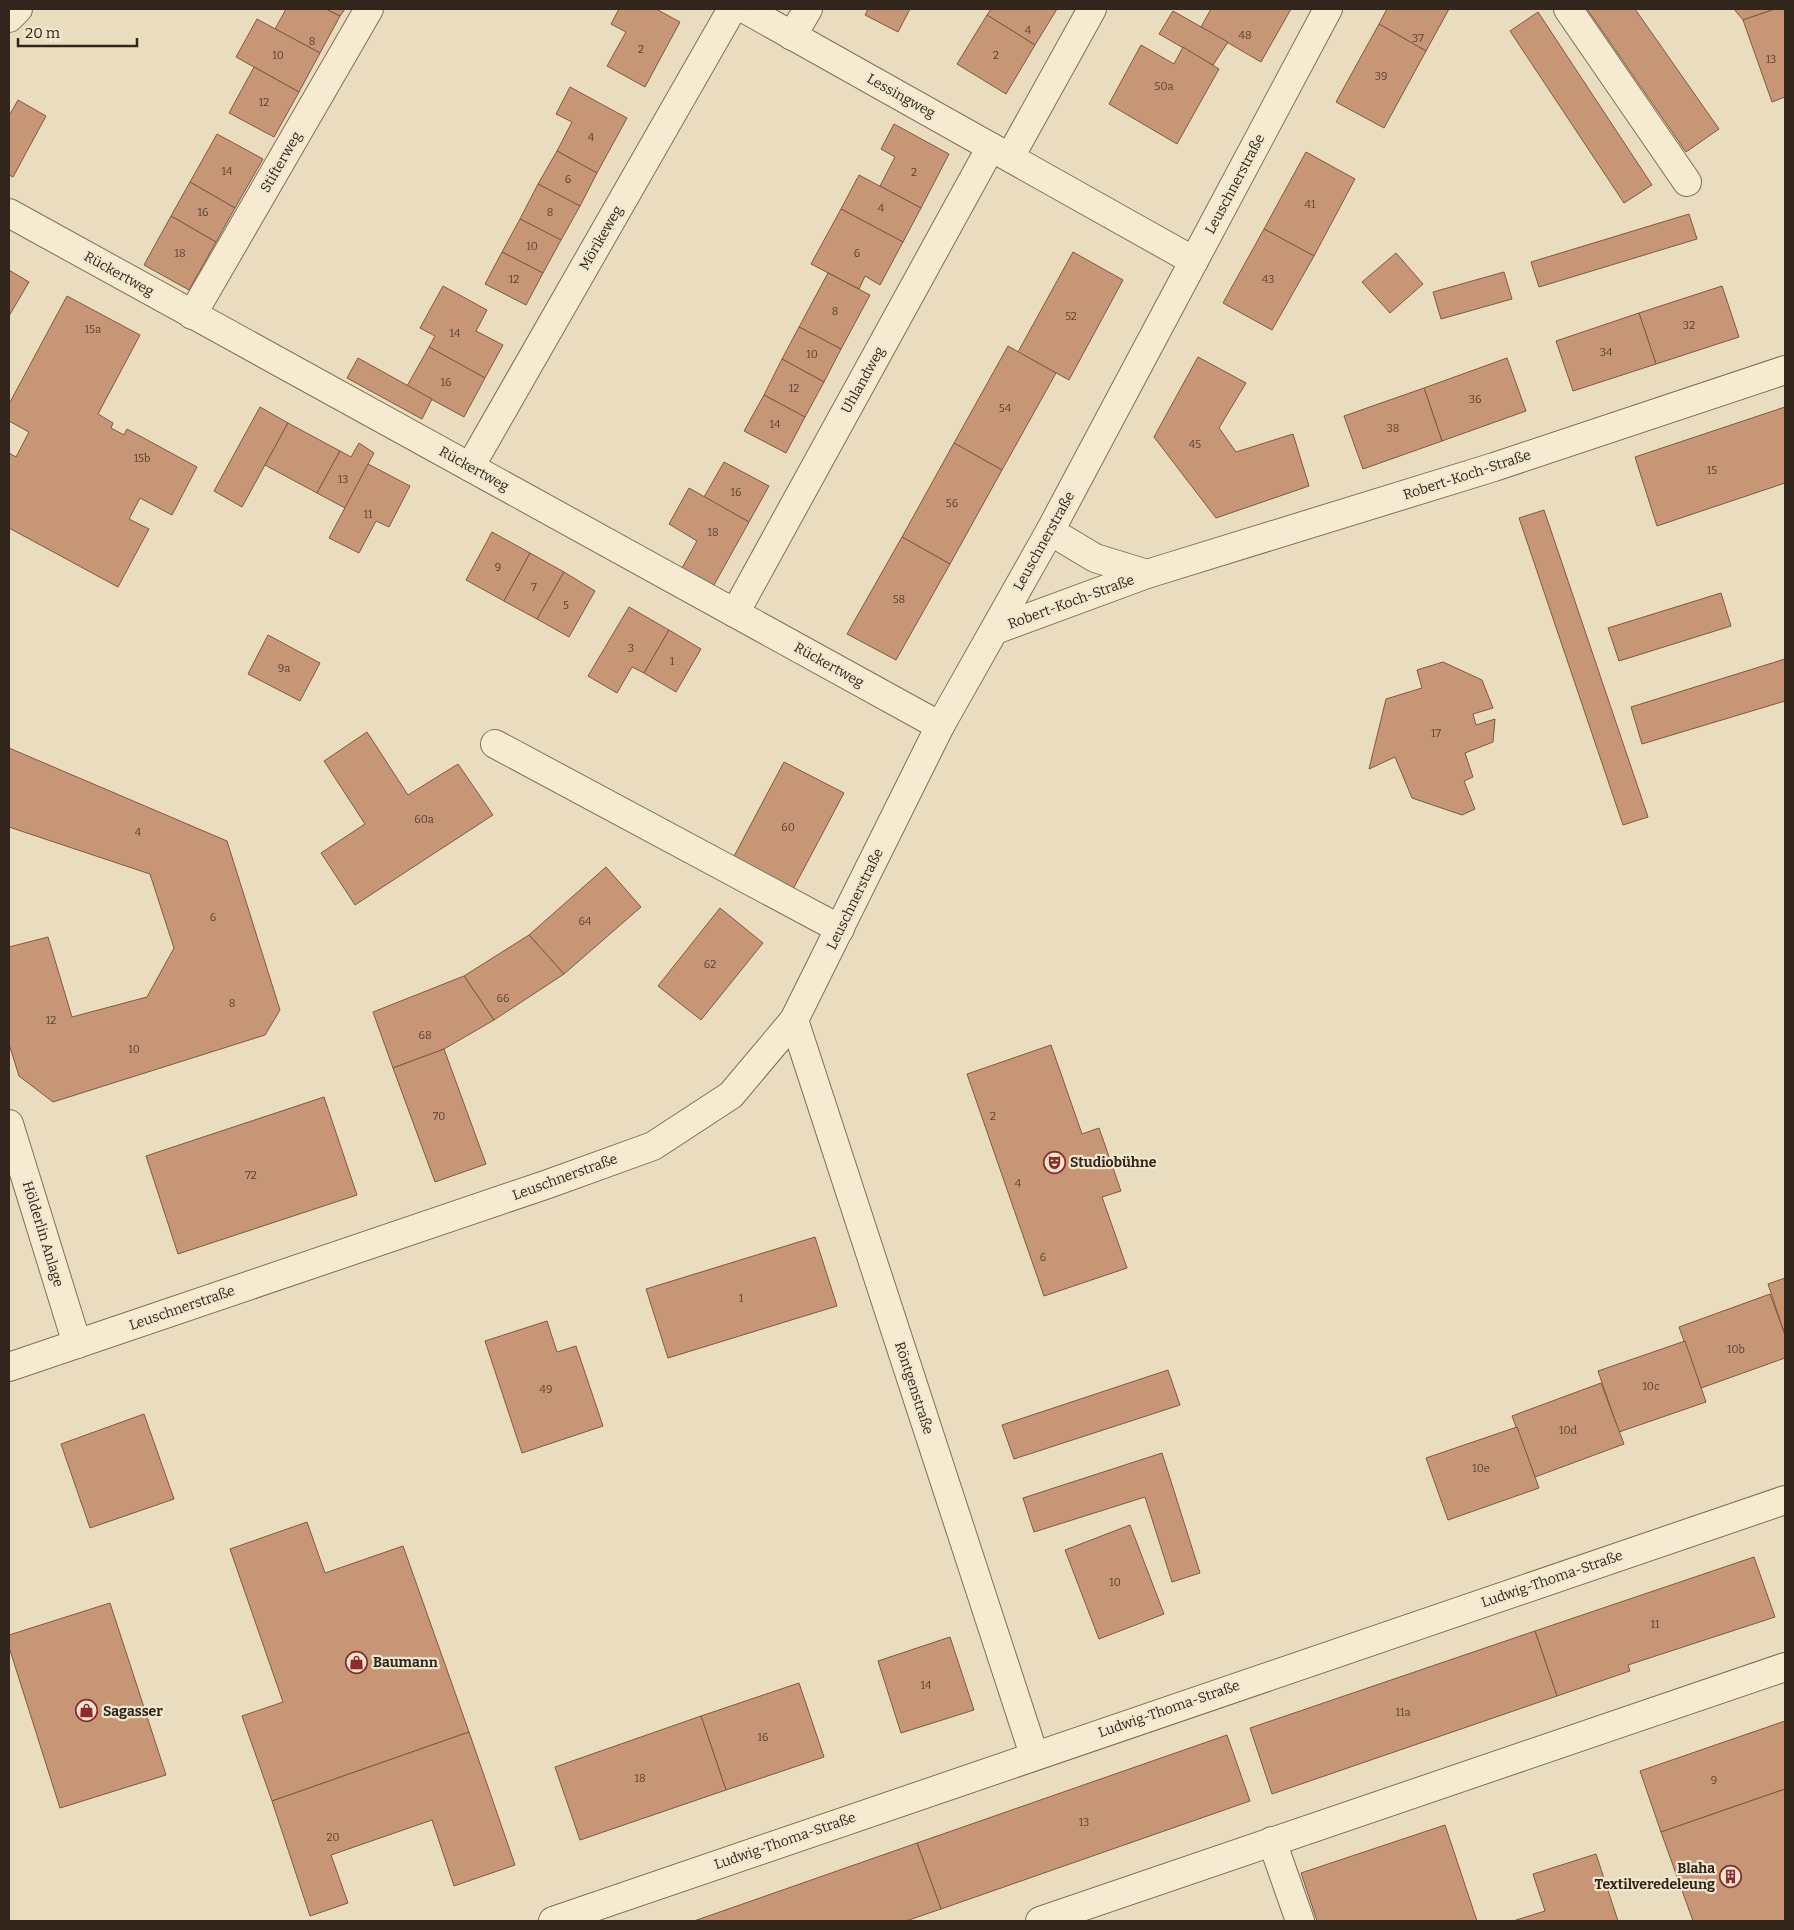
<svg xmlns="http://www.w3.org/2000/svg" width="1794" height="1930" viewBox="0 0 1794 1930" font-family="Bitter,serif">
<rect width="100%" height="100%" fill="#eaddbf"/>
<g fill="#c79677" stroke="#7f5840">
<polygon points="286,9 326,9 340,16 320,53 275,29"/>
<polygon points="326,9 345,9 340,16"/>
<polygon points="619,9 656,9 680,22 645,87 607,66 626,32 611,24"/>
<polygon points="868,9 910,9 898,32 865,15"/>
<polygon points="991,9 1057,9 1035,45 987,15"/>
<polygon points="1211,9 1291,9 1261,62 1201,27"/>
<polygon points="1387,9 1449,9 1426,51 1379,24"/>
<polygon points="1587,9 1635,9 1719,129 1686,152"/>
<polygon points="1734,9 1775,9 1743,20"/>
<polygon points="1775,9 1785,9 1785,97 1772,102 1743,20"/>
<polygon points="1173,11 1228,42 1213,65 1159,34"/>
<polygon points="1538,12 1652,185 1624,203 1510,31"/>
<polygon points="987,15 1035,45 1006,94 957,64"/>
<polygon points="257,19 320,53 299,92 236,57"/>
<polygon points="1379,24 1426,51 1384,128 1336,102"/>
<polygon points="1141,45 1174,64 1183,47 1219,69 1177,144 1109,104"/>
<polygon points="254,67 299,92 274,137 229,113"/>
<polygon points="570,87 627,118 597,173 557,151 572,122 556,114"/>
<polygon points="18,100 46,116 13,177 9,175 9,116"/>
<polygon points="894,124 949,154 921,208 880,186 895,157 881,149"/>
<polygon points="217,134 263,159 235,208 190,182"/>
<polygon points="557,151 597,173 580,206 538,184"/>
<polygon points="1306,152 1355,179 1314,256 1264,229"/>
<polygon points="859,175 921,208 903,242 841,209"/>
<polygon points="190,182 235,208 216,242 171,216"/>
<polygon points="538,184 580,206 561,240 520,219"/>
<polygon points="841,209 903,242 880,285 865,276 859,289 811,264"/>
<polygon points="1689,214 1697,239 1539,287 1531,262"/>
<polygon points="171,216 216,242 189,290 144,265"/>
<polygon points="520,219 561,240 543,273 502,252"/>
<polygon points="1264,229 1314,256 1272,330 1223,303"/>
<polygon points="502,252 543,273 526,305 485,284"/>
<polygon points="1073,252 1123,280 1069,380 1018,352"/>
<polygon points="1396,253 1423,284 1390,313 1362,282"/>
<polygon points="9,270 29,282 9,316"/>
<polygon points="1504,272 1512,299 1441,319 1433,292"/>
<polygon points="828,273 870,295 841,349 799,327"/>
<polygon points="443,286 487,310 476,331 503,345 485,378 429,347 435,336 420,328"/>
<polygon points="1722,286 1739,337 1656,364 1639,313"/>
<polygon points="67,296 140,335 98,414 113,423 111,428 124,435 127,429 197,467 172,515 140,498 129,519 149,529 118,587 9,528 9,453 16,457 29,432 9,421 9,404"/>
<polygon points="1639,313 1656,364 1573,391 1556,341"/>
<polygon points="799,327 841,349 824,382 782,359"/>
<polygon points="1008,346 1056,373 1002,470 954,443"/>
<polygon points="429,347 485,378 464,417 407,386"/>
<polygon points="1198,357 1246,383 1219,428 1236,452 1293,434 1309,486 1216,518 1154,437"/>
<polygon points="358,358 432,399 422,419 347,378"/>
<polygon points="1507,358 1526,411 1442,441 1424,388"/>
<polygon points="782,359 824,382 805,417 764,395"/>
<polygon points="1424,388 1442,441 1363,469 1344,416"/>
<polygon points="764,395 805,417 786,453 744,431"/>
<polygon points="260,407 288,423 242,507 214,491"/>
<polygon points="1785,407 1785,483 1657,526 1635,457"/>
<polygon points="288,423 340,451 317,493 265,465"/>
<polygon points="359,443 374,453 345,508 317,493 340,451 351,457"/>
<polygon points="954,443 1002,470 950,564 902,537"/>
<polygon points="724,462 769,486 749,522 704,497"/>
<polygon points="368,464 410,486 389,527 376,521 359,553 329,538"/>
<polygon points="689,488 749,522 714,585 682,568 697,541 669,524"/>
<polygon points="1544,510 1648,817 1623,825 1519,518"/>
<polygon points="492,532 530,553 504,601 466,580"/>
<polygon points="902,537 950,564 896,660 847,634"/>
<polygon points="530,553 564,572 537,619 504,601"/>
<polygon points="564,572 595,591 569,637 537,619"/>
<polygon points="1721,593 1731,626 1619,661 1608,628"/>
<polygon points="629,607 669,630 644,673 632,667 617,693 588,676"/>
<polygon points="669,630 701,649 676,692 644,673"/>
<polygon points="268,635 320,663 300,701 248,674"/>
<polygon points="1785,659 1785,701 1642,744 1631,707"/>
<polygon points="1443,662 1482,680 1493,708 1473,714 1476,725 1495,719 1493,742 1465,753 1473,777 1464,781 1475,809 1462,815 1412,798 1395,757 1369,769 1386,699 1422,688 1417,670"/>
<polygon points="367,732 408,795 458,764 493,815 355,905 321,853 365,824 324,761"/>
<polygon points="9,748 227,841 280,1010 265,1035 53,1102 19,1076 9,1044 9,947 48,937 72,1017 147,997 174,948 150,874 9,827"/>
<polygon points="784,762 844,793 792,891 732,860"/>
<polygon points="606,867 641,907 564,974 529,935"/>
<polygon points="720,908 763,943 701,1020 658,986"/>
<polygon points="529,935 564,974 494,1020 464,976"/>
<polygon points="464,976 494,1020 444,1049 393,1068 373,1012"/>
<polygon points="1051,1045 1082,1134 1099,1128 1121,1191 1102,1197 1127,1268 1044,1296 967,1074"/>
<polygon points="444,1049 486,1164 435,1182 393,1068"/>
<polygon points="324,1097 357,1195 178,1254 146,1156"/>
<polygon points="815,1237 837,1306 668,1358 646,1289"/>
<polygon points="1785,1278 1785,1335 1768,1284"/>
<polygon points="1770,1294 1785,1335 1785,1358 1701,1388 1679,1327"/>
<polygon points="547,1321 557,1352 576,1346 603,1426 522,1453 485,1341"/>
<polygon points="1685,1341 1706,1402 1619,1432 1598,1371"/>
<polygon points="1168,1370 1180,1405 1014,1459 1002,1425"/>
<polygon points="1601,1383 1624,1444 1535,1477 1512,1416"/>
<polygon points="144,1414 174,1499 90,1528 61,1444"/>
<polygon points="1517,1427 1539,1488 1448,1520 1426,1458"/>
<polygon points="1162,1453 1200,1573 1172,1582 1145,1497 1034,1532 1023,1498"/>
<polygon points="307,1522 325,1573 403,1546 469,1732 272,1801 242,1716 283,1702 230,1549"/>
<polygon points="1130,1525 1164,1614 1099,1639 1065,1550"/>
<polygon points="1754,1557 1775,1617 1628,1665 1630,1671 1557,1696 1535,1631"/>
<polygon points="110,1603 166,1775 60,1808 9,1647 9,1635"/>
<polygon points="1535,1631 1557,1696 1272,1794 1250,1728"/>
<polygon points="950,1637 974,1710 901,1733 878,1661"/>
<polygon points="799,1683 824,1757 726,1790 701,1716"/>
<polygon points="701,1716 726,1790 580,1840 555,1767"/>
<polygon points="1785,1721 1785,1789 1661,1832 1640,1771"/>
<polygon points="469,1732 515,1865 454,1886 432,1820 331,1855 348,1903 310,1916 272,1801"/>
<polygon points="1227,1735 1250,1801 941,1909 917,1843"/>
<polygon points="1785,1789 1785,1921 1693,1921 1661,1832"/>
<polygon points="1445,1825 1477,1921 1317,1921 1301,1873"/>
<polygon points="917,1843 941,1909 906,1921 694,1921"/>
<polygon points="1596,1854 1618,1921 1513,1921 1545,1911 1533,1874"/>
</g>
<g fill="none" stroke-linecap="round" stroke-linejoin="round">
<defs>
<g id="minor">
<polyline points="745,9 1194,261"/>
<polyline points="1568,9 1687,182"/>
<polyline points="9,18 18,9"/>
<polyline points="792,36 808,9"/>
<polyline points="1010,157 1092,9"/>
<polyline points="9,213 940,726"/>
<polyline points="192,315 369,9"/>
<polyline points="470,467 732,9"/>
<polyline points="1050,531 1095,558 1147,574"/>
<polyline points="735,613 991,147"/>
<polyline points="995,630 1147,574 1494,467 1785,370"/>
<polyline points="495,744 840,929"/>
<polyline points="794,1020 1034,1755"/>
<polyline points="9,1124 77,1344"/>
<polyline points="9,1367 548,1184 653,1146 731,1095 794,1020 940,726 1050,531 1328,9"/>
<polyline points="1272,1841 1300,1921"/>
<polyline points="553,1921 1785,1500"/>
<polyline points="1040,1921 1785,1667"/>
</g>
</defs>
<use href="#minor" stroke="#826e58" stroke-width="30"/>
<use href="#minor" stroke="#f6ead1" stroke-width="28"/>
</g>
<defs>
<symbol id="theatre-ring" viewBox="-11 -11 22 22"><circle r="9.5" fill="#f2e7ce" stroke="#8d2c2f" stroke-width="1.5"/><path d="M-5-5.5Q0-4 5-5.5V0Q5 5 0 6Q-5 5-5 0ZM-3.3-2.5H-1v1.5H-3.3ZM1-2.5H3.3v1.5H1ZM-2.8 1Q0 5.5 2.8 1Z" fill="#8d2c2f"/></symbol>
<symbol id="shop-ring" viewBox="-11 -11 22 22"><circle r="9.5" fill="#f2e7ce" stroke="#8d2c2f" stroke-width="1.5"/><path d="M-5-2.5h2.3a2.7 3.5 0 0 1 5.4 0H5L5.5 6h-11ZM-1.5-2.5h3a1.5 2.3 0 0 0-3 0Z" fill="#8d2c2f"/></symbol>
<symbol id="building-ring" viewBox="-11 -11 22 22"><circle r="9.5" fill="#f2e7ce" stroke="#8d2c2f" stroke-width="1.5"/><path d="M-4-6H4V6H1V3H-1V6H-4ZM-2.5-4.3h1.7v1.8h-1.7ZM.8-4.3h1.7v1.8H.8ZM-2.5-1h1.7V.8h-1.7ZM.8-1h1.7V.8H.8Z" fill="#8d2c2f"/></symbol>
</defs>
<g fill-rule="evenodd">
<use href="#theatre-ring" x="1042" y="1150" width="25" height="25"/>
<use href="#shop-ring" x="344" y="1650" width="25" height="25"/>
<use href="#shop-ring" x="74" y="1698" width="25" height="25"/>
<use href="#building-ring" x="1718" y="1864" width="25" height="25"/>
</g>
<g text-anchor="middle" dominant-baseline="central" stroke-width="4.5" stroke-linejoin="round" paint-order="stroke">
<g font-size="11" fill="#574233">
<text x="1028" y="30">4</text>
<text x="1245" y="35">48</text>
<text x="1418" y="38">37</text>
<text x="312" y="41">8</text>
<text x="641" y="49">2</text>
<text x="278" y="55">10</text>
<text x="996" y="55">2</text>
<text x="1771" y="59">13</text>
<text x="1381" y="76">39</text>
<text x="1164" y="86">50a</text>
<text x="264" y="102">12</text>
<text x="591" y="137">4</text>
<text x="227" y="171">14</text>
<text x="914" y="172">2</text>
<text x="568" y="179">6</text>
<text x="1310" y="204">41</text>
<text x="881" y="208">4</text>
<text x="203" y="212">16</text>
<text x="550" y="212">8</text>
<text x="532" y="246">10</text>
<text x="180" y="253">18</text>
<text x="857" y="253">6</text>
<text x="514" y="279">12</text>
<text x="1268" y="279">43</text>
<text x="835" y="311">8</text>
<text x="1071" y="316">52</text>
<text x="1689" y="325">32</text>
<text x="93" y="329">15a</text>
<text x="455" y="333">14</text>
<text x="1606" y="352">34</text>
<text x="812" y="354">10</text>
<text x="446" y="382">16</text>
<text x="794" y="388">12</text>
<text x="1475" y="399">36</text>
<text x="1005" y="408">54</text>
<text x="775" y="424">14</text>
<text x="1393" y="428">38</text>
<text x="1195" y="444">45</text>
<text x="142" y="458">15b</text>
<text x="1712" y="470">15</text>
<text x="343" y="479">13</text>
<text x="736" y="492">16</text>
<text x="952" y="503">56</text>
<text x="368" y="514">11</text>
<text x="713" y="532">18</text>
<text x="498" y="567">9</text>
<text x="534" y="587">7</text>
<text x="899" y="599">58</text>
<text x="566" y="605">5</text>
<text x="631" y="648">3</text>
<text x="672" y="661">1</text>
<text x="284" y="668">9a</text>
<text x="1436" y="733">17</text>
<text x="424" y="819">60a</text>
<text x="788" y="827">60</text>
<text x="138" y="832">4</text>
<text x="213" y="917">6</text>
<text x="585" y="921">64</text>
<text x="710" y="964">62</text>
<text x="503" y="998">66</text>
<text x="232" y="1003">8</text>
<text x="51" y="1020">12</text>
<text x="425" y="1035">68</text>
<text x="134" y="1049">10</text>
<text x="439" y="1116">70</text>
<text x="993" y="1116">2</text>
<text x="251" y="1175">72</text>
<text x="1018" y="1183">4</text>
<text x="1043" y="1257">6</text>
<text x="741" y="1298">1</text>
<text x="1736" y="1349">10b</text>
<text x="1651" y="1386">10c</text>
<text x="546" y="1389">49</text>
<text x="1568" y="1430">10d</text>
<text x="1481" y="1468">10e</text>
<text x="1115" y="1582">10</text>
<text x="1655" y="1624">11</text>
<text x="926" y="1685">14</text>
<text x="1403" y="1712">11a</text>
<text x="763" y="1737">16</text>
<text x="640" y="1778">18</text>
<text x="1714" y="1780">9</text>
<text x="1084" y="1822">13</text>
<text x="333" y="1837">20</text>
</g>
<g font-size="14" fill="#32261c" stroke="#f2e7ce">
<text transform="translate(901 96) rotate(29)">Lessingweg</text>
<text transform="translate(281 162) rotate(-60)">Stifterweg</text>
<text transform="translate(1235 184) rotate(-62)">Leuschnerstraße</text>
<text transform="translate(601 238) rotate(-60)">Mörikeweg</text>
<text transform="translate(119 274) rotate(29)">Rückertweg</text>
<text transform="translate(863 380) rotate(-61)">Uhlandweg</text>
<text transform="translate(474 469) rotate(29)">Rückertweg</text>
<text transform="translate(1467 475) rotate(-18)">Robert-Koch-Straße</text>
<text transform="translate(1044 541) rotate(-61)">Leuschnerstraße</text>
<text transform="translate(1071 602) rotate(-20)">Robert-Koch-Straße</text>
<text transform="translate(829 665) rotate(29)">Rückertweg</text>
<text transform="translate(855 899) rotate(-64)">Leuschnerstraße</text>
<text transform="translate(565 1177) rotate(-20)">Leuschnerstraße</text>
<text transform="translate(43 1234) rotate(73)">Hölderlin Anlage</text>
<text transform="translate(182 1308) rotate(-19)">Leuschnerstraße</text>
<text transform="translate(914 1388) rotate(72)">Röntgenstraße</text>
<text transform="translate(1552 1579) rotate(-19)">Ludwig-Thoma-Straße</text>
<text transform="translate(1169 1709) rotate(-19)">Ludwig-Thoma-Straße</text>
<text transform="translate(785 1841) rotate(-19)">Ludwig-Thoma-Straße</text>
</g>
<g font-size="14" font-weight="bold" fill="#32261c" stroke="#f2e7ce" text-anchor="start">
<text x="1070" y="1162">Studiobühne</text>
<text x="373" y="1662">Baumann</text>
<text x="103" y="1711">Sagasser</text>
<text x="1715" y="1868" text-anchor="end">Blaha<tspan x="1715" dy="16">Textilveredeleung</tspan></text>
</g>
</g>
<rect width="1794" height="1930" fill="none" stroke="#32261c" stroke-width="20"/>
<path d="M18 38v8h119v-8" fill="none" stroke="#32261c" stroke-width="2.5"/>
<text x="25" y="38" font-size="15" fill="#32261c" stroke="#f2e7ce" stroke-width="4" paint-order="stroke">20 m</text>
</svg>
